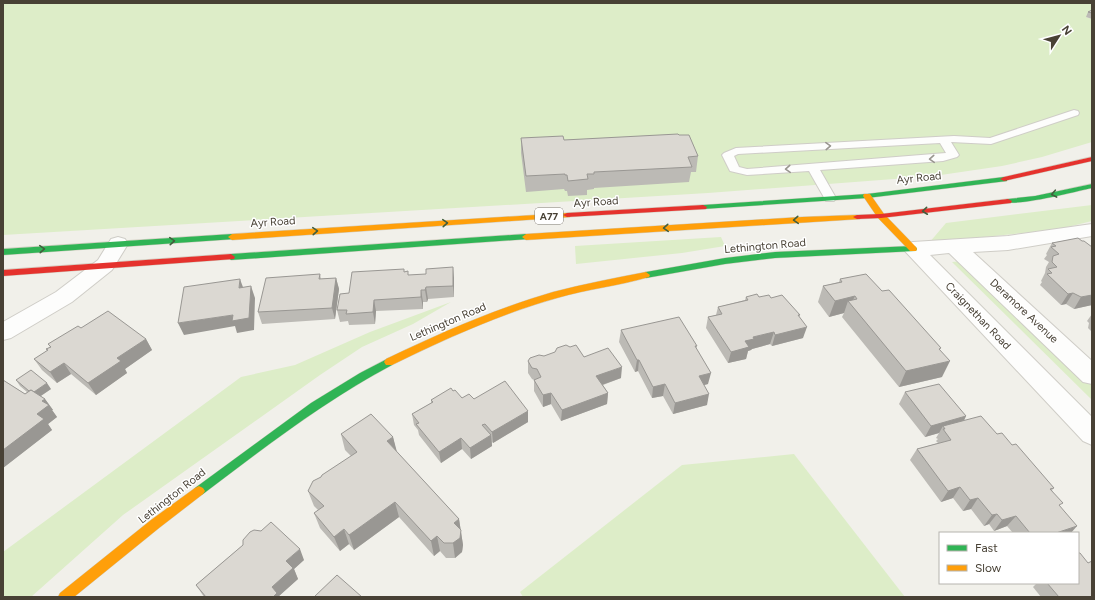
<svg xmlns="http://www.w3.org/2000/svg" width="1095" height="600" viewBox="0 0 1095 600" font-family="Figtree,sans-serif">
<rect width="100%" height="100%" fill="#f1f0ea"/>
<g fill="#ddedc8">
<polygon points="3,3 1092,3 1092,13 1086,17 1092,19 1092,142 1042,157 1002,166 934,176 708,193 3,235"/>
<polygon points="1092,205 1092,221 1060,229 929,243 946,223"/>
<polygon points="721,237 725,246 682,253 576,264 575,246"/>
<polygon points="963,261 1092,382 1092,400 952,262"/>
<polygon points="451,302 413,324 362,347 320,375 123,515 31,597 3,597 3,552 241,377 295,365 370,332"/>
<polygon points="794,454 905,597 523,597 520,592 682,465"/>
</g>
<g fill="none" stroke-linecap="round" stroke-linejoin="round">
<defs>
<path id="lane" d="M1074 110 1078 111 1079 113 1078 115 991 144 951 142 959 155 957 157 943 161 820 170 836 198 834 201H826L809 171 747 175 730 171 722 155 724 153 736 148 954 136 990 138ZM940 143 946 153 747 169 739 167 734 156 738 154Z"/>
<g id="street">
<polygon points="1092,224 1092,236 1008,250 973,252 1092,361 1092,384 1083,382 949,253 930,255 1092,417 1092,445 1083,441 903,249 906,244 913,242 1008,236"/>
<polygon points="118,237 125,239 128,244 112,270 72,302 11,338 3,340 3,322 56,292 98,260 111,239"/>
</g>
<g id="fast">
<polygon points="1004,177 1007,177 1007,181 867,198 703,209 699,207 703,205 867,194"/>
<path d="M1092 184V188C1078 191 1012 208 1004 201L1008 199 1035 196Z"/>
<polygon points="232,234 235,235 236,237 235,239 3,255 3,249"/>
<polygon points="526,234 530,237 529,239 231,260 227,257 231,254"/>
<polygon points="913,246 916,247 917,249 916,251 775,258 725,264 646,278 642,275 646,272 725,258 775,252"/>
<path d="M389 358 392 359 394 362 392 365C324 401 264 448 203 494L199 496 195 494 193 491 195 488 311 403 360 373Z"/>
</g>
<g id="slow">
<polygon points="864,194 870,194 884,214 916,247 917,249 916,251 910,251 878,218 863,196"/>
<polygon points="567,213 570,213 571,215 570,217 232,240 228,237 232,234"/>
<polygon points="857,215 861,217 860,219 526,240 522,237 526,234 802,217"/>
<path d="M646 272 650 275 649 277C619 286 587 289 557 298 500 314 445 339 392 365H386L384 362 386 359C440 333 495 309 553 292 584 284 615 278 646 272Z"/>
<polygon points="199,486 203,488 205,491 203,494 159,528 74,597 58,597 60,593 151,520 195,488"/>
</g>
<g id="jam">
<polygon points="1092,157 1092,161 1004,181 1000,179 1004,177"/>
<polygon points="1008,199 1012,201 1011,203 881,218 857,219 853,217 857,215 881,214"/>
<polygon points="703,205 707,207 706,209 567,217 563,215 567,213"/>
<polygon points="231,254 235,257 234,259 3,276 3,270"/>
</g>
</defs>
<use href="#lane" stroke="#cfcdc7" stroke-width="2"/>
<use href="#street" stroke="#cfcdc7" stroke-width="2"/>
<use href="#fast" stroke="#d1cdc0" stroke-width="1"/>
<use href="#slow" stroke="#d1cdc0" stroke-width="1"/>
<use href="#jam" stroke="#d1cdc0" stroke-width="1"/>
<use href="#lane" fill="#fdfdfc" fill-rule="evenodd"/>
<use href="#street" fill="#fdfdfc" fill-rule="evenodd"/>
<use href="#fast" fill="#30b455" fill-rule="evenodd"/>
<use href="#slow" fill="#ff9f0a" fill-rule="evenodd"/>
<use href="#jam" fill="#e5322d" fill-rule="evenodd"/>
</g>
<g fill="#bcbab5">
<polygon points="1092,10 1092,19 1086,17 1088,12"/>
<polygon points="679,135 698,156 696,172 691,172 689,182 594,188 594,189 587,190 587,195 568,196 567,191 565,191 564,189 526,192 521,153 521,138 564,140"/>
<polygon points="1082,241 1092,247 1092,246 1092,305 1074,309 1066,304 1061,305 1040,285 1042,282 1041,281 1045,273 1046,267 1049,262 1044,259 1047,255 1046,254 1052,243"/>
<polygon points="405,272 408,275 454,278 454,297 428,299 427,302 423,302 423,309 376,311 375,324 349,325 348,321 340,322 337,310 349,293"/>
<polygon points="320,274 321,279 336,278 339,289 335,319 262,324 258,312"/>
<polygon points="840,279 882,291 940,350 942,377 899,387 842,317 844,313 829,317 818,302 823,286 839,282"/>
<polygon points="746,297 771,298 800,315 799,317 803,338 772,346 770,344 752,349 751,350 748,351 746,359 728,363 706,328 708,317 716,315 718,307 745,300"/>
<polygon points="1092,314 1092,332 1088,328 1089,323 1087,321"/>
<polygon points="81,328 146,339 152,350 125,369 127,373 96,395 71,374 57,383 42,370 34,359 47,351 46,349 50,347 48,344"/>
<polygon points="621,330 697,346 696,349 708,384 704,385 707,405 673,414 663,396 652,398 638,371 635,372 619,342"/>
<polygon points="544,356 584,357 621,378 603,385 608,393 607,404 561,421 551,404 543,407 534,391 534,380 532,379 528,373 528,361"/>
<polygon points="3,380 25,394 27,392 20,386 16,380 51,389 41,396 45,399 53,410 52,410 57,417 48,424 52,430 3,468"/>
<polygon points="453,391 462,398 474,399 528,411 528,422 493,443 492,442 492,446 471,459 462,449 441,463 419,435 418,430 414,425 412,414 431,403 431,400"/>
<polygon points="905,392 966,416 964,421 997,434 1012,445 1054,488 1052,490 1060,507 1071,533 1013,533 1007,526 994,531 989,524 984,526 971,509 963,511 953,498 941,502 910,460 917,449 938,443 936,441 938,439 936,438 939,433 925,437 899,404"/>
<polygon points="341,434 393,437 396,451 459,519 463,545 462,552 455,558 446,558 440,551 434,556 399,517 354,550 349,544 340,551 320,528 314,513 318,510 314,506 308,491 321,477 351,456 345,450"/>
<polygon points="243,545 304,560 294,569 298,579 279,596 280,597 204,597 196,585"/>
<polygon points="1037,583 1078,583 1092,597 1041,597 1033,587"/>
</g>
<g fill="#999793">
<polygon points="453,267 454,278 454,297 453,286"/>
<polygon points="336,278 339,289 335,319 332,308"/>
<polygon points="240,279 244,290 239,288"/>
<polygon points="251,286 255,298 254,330 237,333 235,326 184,335 178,323 233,315"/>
<polygon points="426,287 428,299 427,302 425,290"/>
<polygon points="421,290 423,302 423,309 421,297"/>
<polygon points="1073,293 1066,304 1061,305 1068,294"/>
<polygon points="1092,295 1092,305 1074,309 1081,297"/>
<polygon points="855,296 851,304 848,301 844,313 829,317 835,301"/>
<polygon points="374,300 376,311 375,324 373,312"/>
<polygon points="807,327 803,338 772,346 775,335"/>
<polygon points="774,332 770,344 752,349 751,350 748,351 746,359 728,363 731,352 745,341 753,337"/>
<polygon points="146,339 152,350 125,369 127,373 96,395 88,383 117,358"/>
<polygon points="637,360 639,360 638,371 635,372"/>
<polygon points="950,361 942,377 899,387 906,371"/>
<polygon points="64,363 71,374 57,383 50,372"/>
<polygon points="622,367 621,378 596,387 596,376"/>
<polygon points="711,373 708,384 696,387 699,376"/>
<polygon points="47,383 51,389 36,399 32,393"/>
<polygon points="665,384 663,396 652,398 653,387"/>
<polygon points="551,393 551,404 543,407 543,395"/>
<polygon points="608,393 607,404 561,421 562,410"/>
<polygon points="709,394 707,405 673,414 675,403"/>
<polygon points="45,399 53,410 52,410 57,417 48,424 52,430 3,468 3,450 37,414 42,401"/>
<polygon points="528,411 528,422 493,443 492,432"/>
<polygon points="966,416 960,428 943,426 939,433 925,437 931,426"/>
<polygon points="491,435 492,446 471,459 470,448"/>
<polygon points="393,437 397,452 387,441"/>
<polygon points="461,438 462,449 441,463 439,452"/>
<polygon points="960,487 953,498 941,502 948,491"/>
<polygon points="978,498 971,509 963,511 970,500"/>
<polygon points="395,502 399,517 354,550 349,535"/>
<polygon points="997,514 989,524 984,526 992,515"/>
<polygon points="1016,516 1007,526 994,531 1002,520"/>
<polygon points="459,519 463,545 462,552 455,558 453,543 454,523"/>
<polygon points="1077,526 1071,533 1056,533"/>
<polygon points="344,529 349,544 340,551 334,537"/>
<polygon points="437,536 440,551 434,556 431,541"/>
<polygon points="300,549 304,560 294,569 298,579 279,596 280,597 273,597 272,587 286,561"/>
</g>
<g fill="#dbd8d2" stroke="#999793">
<polygon points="1092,10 1092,13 1088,12"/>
<polygon points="678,134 679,135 689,135 698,156 688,157 692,167 594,172 594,174 587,174 588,179 568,181 567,175 565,175 565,174 526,176 521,138 563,136 564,140"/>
<polygon points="1078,238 1082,241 1084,241 1092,247 1092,295 1081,297 1073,293 1068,294 1047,274 1052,273 1048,269 1057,267 1052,262 1053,256 1059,254 1051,247 1056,246 1052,243"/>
<polygon points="453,267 453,286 426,287 425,290 421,290 421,297 374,300 373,312 346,314 347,310 337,310 340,294 349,293 352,272 404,269 404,272 408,271 408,275 426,274 426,269"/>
<polygon points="320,274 319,279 336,278 332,308 258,312 266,278"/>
<polygon points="866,274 882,291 889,290 941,348 939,349 950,361 906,371 848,301 857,299 855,296 835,301 823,286 842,282 840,279"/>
<polygon points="240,279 239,288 251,286 249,318 232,321 233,315 178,323 184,287"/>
<polygon points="757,294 759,297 769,295 771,298 782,295 800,315 798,315 807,327 775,335 774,332 753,337 754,339 745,341 749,347 731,352 708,317 722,314 718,307 748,300 746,297"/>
<polygon points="108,311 146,339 117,358 121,361 88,383 64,363 50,372 34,359 48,350 46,349 51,347 48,344 78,326 81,328"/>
<polygon points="679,317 697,346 695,346 711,373 699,376 709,394 675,403 665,384 653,387 639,360 637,360 621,330"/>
<polygon points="566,345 570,347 576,345 584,357 608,348 622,367 596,376 608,393 562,410 551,393 543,395 534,380 541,377 537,369 532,368 528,361 530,358 539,355 544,356 555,352 557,348"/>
<polygon points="31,370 47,383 34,392 31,390 29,391 16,380"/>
<polygon points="3,380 25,394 31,390 45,399 42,401 49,405 37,414 44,419 3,450"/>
<polygon points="505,381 528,411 492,432 485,424 482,425 491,435 470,448 461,438 439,452 416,424 419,423 412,414 433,402 431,400 451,388 453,391 455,390 462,398 469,394 474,399"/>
<polygon points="939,384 966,416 931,426 905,392"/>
<polygon points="371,414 393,437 387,441 459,519 454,523 461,530 460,538 453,543 444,543 437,536 431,541 395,502 349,535 344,529 334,537 314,513 324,506 308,491 313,481 321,477 322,475 357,452 341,434"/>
<polygon points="981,416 997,434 1002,433 1012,445 1016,444 1054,488 1050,489 1063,503 1059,505 1077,526 1056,533 1030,533 1016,516 1002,520 997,514 992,515 978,498 970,500 960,487 948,491 917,449 951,440 943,429 945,429 943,426"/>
<polygon points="271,522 300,549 286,561 293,568 272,587 277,593 273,597 206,597 196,585 243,545 243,540 250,532 254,530 261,531"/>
<polygon points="1078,553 1080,553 1088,563 1092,561 1092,597 1059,597 1047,583 1078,583"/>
<polygon points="337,575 362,597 314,597"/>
</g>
<defs><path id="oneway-chevron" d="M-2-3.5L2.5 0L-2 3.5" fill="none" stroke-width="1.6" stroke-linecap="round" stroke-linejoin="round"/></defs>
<g stroke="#99968f">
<use href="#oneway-chevron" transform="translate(828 146) rotate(-3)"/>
<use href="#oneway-chevron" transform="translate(932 159) rotate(176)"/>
<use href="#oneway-chevron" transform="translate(788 169) rotate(176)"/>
</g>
<g stroke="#425e3d">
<use href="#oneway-chevron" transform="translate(1054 194) rotate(169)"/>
<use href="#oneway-chevron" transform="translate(925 211) rotate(174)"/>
<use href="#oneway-chevron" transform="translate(796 220) rotate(176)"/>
<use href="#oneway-chevron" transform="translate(445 223) rotate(-4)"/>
<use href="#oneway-chevron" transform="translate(666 228) rotate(176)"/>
<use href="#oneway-chevron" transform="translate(315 231) rotate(-4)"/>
<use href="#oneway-chevron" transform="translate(172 241) rotate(-4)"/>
<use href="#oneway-chevron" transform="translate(42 249) rotate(-4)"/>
</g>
<g text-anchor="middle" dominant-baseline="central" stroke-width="3" stroke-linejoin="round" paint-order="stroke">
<rect fill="#fff" stroke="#7f7a72" stroke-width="1" x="535" y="208" width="28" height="16" rx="3"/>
<g font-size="10" font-weight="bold" fill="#484135">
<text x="549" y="216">A77</text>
</g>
<g font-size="11" fill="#484135" stroke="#fff">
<text transform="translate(919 178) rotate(-6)">Ayr Road</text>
<text transform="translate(596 202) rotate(-4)">Ayr Road</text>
<text transform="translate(273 222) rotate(-4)">Ayr Road</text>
<text transform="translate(765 246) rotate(-5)">Lethington Road</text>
<text transform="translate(1024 311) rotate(43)">Deramore Avenue</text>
<text transform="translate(978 316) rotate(46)">Craignethan Road</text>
<text transform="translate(448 322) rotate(-23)">Lethington Road</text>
<text transform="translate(172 496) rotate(-38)">Lethington Road</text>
</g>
</g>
<rect width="1095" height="600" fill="none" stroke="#484135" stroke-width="8"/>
<rect x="939" y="532" width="140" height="52" fill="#ffffff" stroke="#b6b3ae"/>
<rect x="947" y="545" width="20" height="6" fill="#30b455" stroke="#b6b3ae"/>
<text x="975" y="552" font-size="12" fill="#484135">Fast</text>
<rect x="947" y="565" width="20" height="6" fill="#ff9f0a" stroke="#b6b3ae"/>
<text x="975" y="572" font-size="12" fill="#484135">Slow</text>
<g transform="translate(1059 36) rotate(54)" stroke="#ffffff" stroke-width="3" paint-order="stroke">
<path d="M0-3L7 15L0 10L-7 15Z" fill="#484135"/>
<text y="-6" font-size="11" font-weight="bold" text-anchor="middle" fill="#484135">N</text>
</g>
</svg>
